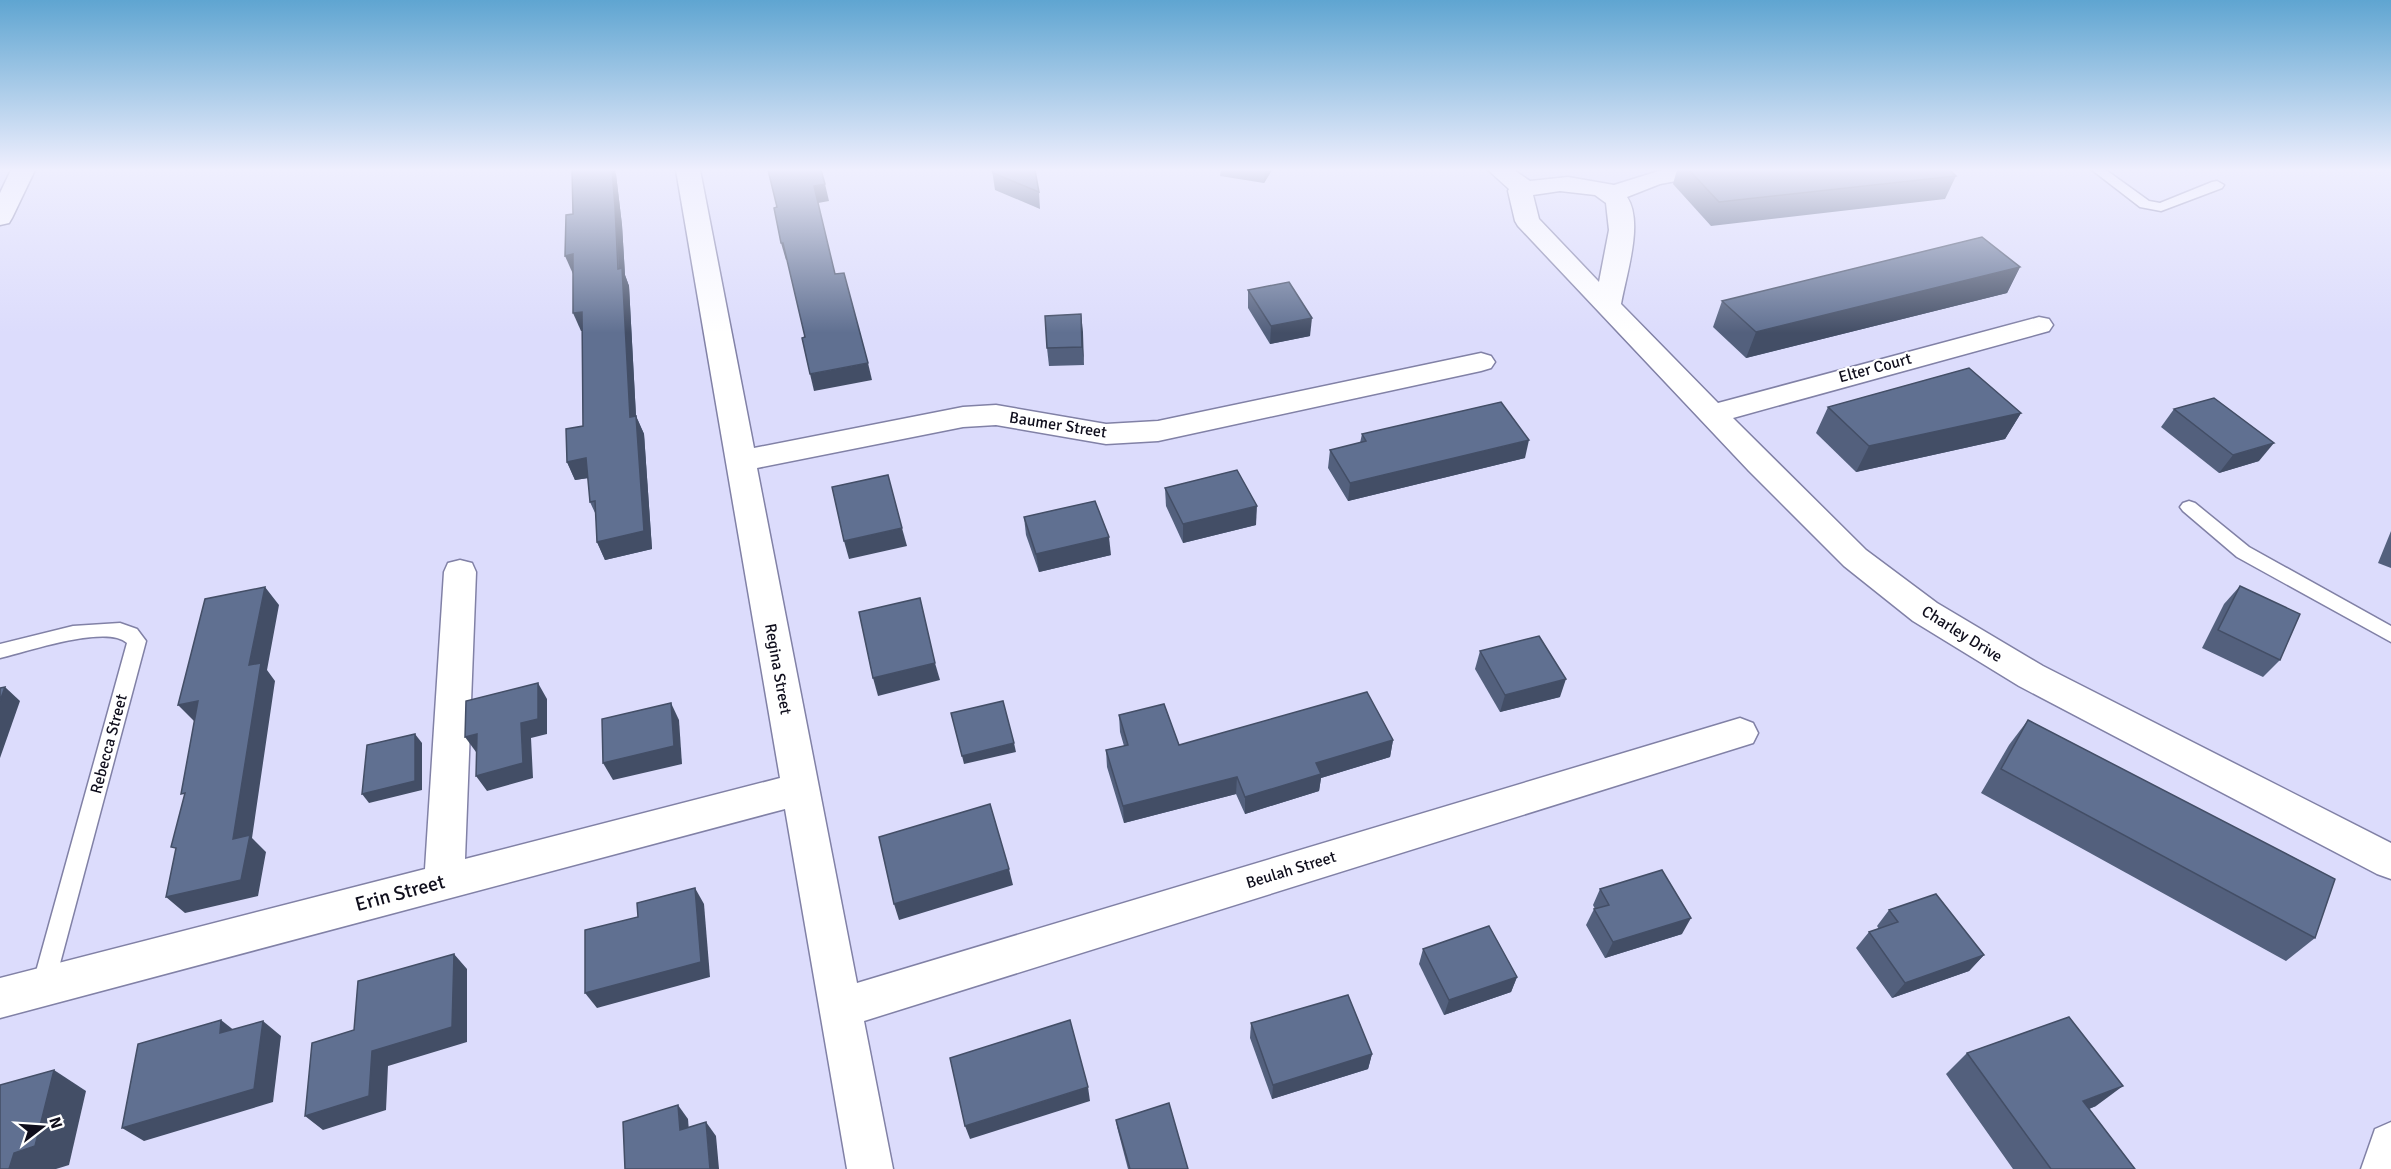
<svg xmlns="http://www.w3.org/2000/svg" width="2391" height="1169" viewBox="0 0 2391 1169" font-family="Signika,sans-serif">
<rect width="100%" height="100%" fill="#dcdcfc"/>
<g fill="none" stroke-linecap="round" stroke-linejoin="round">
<defs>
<g id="service">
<polygon points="2092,170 2106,170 2149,201 2160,203 2212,182 2217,181 2224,185 2222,188 2161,211 2140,207"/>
<polygon points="2189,501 2195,503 2249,547 2391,626 2391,642 2237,557 2183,511 2180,507 2183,503"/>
<path d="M120 623 137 629 146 641 54 986 51 994 43 997 35 994 32 986 127 643C107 624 26 652 0 658V644L73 626Z"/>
</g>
<g id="minor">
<polygon points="11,170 35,170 12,218 9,223 0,225 0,193"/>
<polygon points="676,170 700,170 754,448 963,407 996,405 1106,424 1158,421 1481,353 1491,356 1495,362 1491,368 1481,371 1158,441 1106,444 996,425 963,427 757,468 857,983 1740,718 1753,723 1758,733 1753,743 864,1021 893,1169 847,1169 785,809 0,1018 0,978 425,869 444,572 448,563 460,560 472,563 476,572 465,859 780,778"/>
<path d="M1488 170H1514L1530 181 1568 177 1614 185 1662 170H1712L1708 175 1660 184 1627 197C1644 222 1626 275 1621 304L1718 403 2039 317 2049 319 2053 325 2049 331 1733 418 1866 550 1937 603 2043 666 2391 843V879L2377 874 2019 686 1913 621 1844 566 1749 471 1518 226 1515 221 1508 191 1509 189ZM1560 191 1595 195 1606 203 1609 230 1599 282 1539 219 1533 195Z"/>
</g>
<polygon id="tertiary" points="2391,1122 2391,1169 2361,1169 2375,1129"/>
</defs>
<use href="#service" stroke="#8181a6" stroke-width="3"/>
<use href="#minor" stroke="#8181a6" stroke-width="3"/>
<use href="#tertiary" stroke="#8181a6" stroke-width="3"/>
<use href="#service" fill="#fff" fill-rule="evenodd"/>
<use href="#minor" fill="#fff" fill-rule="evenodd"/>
<use href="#tertiary" fill="#fff" fill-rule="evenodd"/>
</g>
<g fill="#53607d">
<polygon points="992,170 1039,192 1040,209 995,190"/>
<polygon points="1221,170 1272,170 1264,183 1220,176"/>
<polygon points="1677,170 1950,170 1956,176 1945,199 1711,226 1673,184"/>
<polygon points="616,174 622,225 625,275 629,286 636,416 644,434 652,549 605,560 597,542 596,515 590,502 588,478 575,480 567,462 583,426 582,331 581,331 573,214"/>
<polygon points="2020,267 2007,293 1746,358 1713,327 1722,301"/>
<polygon points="1248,290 1310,336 1270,344 1248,308"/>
<polygon points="1081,314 1084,365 1049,366 1047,348"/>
<polygon points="1828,407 2021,413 2005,439 1856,472 1816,433"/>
<polygon points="2174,409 2259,461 2219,473 2161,427"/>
<polygon points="1362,434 1525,458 1348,501 1328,468 1330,450 1360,443"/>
<polygon points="1165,488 1256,525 1183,543 1166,506"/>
<polygon points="1024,517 1111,555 1039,572 1026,535"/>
<polygon points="2391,531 2391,568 2378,563"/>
<polygon points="2240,586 2280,660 2263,677 2202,648 2224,604"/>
<polygon points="1480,651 1560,697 1500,712 1475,669"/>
<polygon points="1119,715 1179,745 1393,740 1390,757 1321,778 1319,791 1245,814 1236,794 1124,823 1107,767 1106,750 1124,746 1120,732"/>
<polygon points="2028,720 2315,938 2286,961 1981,793 2009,745"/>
<polygon points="1600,889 1682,934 1605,958 1586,925 1594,909 1595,909 1593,905"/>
<polygon points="1889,910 1984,955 1969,971 1892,998 1856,948 1869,932 1879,929 1877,926"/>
<polygon points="1423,949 1517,977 1511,992 1444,1015 1419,964"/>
<polygon points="1251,1023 1372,1054 1368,1069 1272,1099 1250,1038"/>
<polygon points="1967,1053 2096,1106 2089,1109 2135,1169 2013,1169 1946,1074"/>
<polygon points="1116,1120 1188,1169 1128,1169 1117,1127"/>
</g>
<g fill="#434e66">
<polygon points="612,170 615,170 616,174 622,225 625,275 629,286 637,435 630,417"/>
<polygon points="1265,170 1272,170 1264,183"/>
<polygon points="825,184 829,201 818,203 814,186"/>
<polygon points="781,243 783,243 788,260 786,260"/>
<polygon points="573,254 573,274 565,256"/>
<polygon points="2020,267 2007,293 1746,358 1756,332"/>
<polygon points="582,312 590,330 581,331 573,313"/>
<polygon points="1081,314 1083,332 1084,365 1082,347"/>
<polygon points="1312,318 1310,336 1270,344 1271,326"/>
<polygon points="868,363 872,380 814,391 810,374"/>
<polygon points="2021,413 2005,439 1856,472 1869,446"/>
<polygon points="636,416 644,434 652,549 605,560 597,542"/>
<polygon points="1529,440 1525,458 1348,501 1350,483"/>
<polygon points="2274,443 2259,461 2219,473 2233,455"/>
<polygon points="586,458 595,477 575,480 567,462"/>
<polygon points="1257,506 1256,525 1183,543 1183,524"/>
<polygon points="902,528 907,546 849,559 844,541"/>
<polygon points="1109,537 1111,555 1039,572 1036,554"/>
<polygon points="265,587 279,605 267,670 275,681 252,838 266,852 258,896 185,913 166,897 249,665"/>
<polygon points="935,663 940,680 878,696 873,678"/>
<polygon points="1566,679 1560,697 1500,712 1505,695"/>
<polygon points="538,683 547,699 547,734 531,738 533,778 487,791 476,776 521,723"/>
<polygon points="5,687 20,701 0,758 0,701"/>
<polygon points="198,701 195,722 178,705"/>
<polygon points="671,703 679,720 682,764 613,780 603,763"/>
<polygon points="415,734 422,743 422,790 369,803 362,794"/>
<polygon points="477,734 487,749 476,752 465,737"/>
<polygon points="1393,740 1390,757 1321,778 1319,791 1245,814 1245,797 1316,763"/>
<polygon points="1014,743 1016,752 964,764 962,756"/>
<polygon points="1237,777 1236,794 1124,823 1123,806"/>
<polygon points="1009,869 1013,885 899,920 894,904"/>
<polygon points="695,888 704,904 710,977 597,1008 585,993"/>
<polygon points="1691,918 1682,934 1605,958 1613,942"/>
<polygon points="454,954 467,969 467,1042 388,1066 386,1110 323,1130 305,1116 372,1051"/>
<polygon points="1984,955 1969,971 1892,998 1905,983"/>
<polygon points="1517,977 1511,992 1444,1015 1449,1000"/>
<polygon points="221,1020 240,1035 220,1033"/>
<polygon points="263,1021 281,1036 273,1102 144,1141 122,1128"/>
<polygon points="1372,1054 1368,1069 1272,1099 1273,1085"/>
<polygon points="54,1070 86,1091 69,1165 56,1169 9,1169 14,1153"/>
<polygon points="2123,1086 2096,1106 2058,1121 2083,1101"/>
<polygon points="1088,1087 1090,1101 970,1139 965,1126"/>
<polygon points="678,1105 688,1119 690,1144 680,1130"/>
<polygon points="706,1122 716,1136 719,1169 710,1169"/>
</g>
<g fill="#607091" stroke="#434e66" stroke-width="1.5">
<polygon points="572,170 612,170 615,207 618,269 622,268 630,417 636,416 644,531 597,542 595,501 590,502 586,458 567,462 566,429 583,426 582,312 573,313 573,254 565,256 566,215 573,214"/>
<polygon points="768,170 821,170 825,184 814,186 835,274 844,273 868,363 810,374 802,338 805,337 783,243 781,243 774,208 777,207"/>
<polygon points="992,170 1035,170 1039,192 993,173"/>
<polygon points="1689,170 1950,170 1956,176 1719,202"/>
<polygon points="1982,237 2020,267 1756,332 1722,301"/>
<polygon points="1289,282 1312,318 1271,326 1248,290"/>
<polygon points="1081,314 1082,347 1047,348 1045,316"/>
<polygon points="1969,368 2021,413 1869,446 1828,407"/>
<polygon points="2214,398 2274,443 2233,455 2174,409"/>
<polygon points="1501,402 1529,440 1350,483 1330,450 1366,441 1362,434"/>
<polygon points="1237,470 1257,506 1183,524 1165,488"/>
<polygon points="888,475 902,528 844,541 832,487"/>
<polygon points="1095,501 1109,537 1036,554 1024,517"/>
<polygon points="2240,586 2300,614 2280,660 2218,630"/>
<polygon points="265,587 249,665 261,663 233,839 250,835 241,880 166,897 176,848 171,847 185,793 181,794 198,701 178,705 205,599"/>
<polygon points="920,598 935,663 873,678 859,612"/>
<polygon points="1539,636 1566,679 1505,695 1480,651"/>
<polygon points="538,683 538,719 521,723 523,763 476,776 477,734 465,737 466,701"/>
<polygon points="5,687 0,701 0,688"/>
<polygon points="1367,692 1393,740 1316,763 1321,774 1245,797 1237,777 1123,806 1106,750 1128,745 1119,715 1164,704 1179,745"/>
<polygon points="1003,701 1014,743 962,756 951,713"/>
<polygon points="671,703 674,746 603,763 602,719"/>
<polygon points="2028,720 2335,879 2315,938 2001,769"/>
<polygon points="415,734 415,781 362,794 367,745"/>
<polygon points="990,804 1009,869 894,904 879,837"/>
<polygon points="1662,870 1691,918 1613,942 1594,909 1609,905 1600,889"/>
<polygon points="695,888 701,962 585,993 585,930 638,917 637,903"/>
<polygon points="1936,894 1984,955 1905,983 1869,932 1898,922 1889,910"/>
<polygon points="1489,926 1517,977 1449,1000 1423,949"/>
<polygon points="454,954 452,1027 372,1051 369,1096 305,1116 312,1043 354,1030 358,981"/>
<polygon points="1348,995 1372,1054 1273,1085 1251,1023"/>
<polygon points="2069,1017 2123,1086 2083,1101 2135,1169 2051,1169 1967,1053"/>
<polygon points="221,1020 220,1033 263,1021 254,1089 122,1128 138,1044"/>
<polygon points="1070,1020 1088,1087 965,1126 950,1058"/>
<polygon points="54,1070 35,1146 14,1153 9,1169 0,1169 0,1085"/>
<polygon points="1169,1103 1188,1169 1130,1169 1116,1120"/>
<polygon points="678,1105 680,1130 706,1122 710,1169 625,1169 623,1122"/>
</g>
<linearGradient id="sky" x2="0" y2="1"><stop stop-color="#5fa5d1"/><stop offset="0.51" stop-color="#efeffe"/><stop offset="1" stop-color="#efeffe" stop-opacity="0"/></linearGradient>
<rect width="2391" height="333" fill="url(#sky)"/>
<g text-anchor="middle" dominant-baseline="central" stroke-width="4.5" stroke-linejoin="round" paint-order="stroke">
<g font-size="16" fill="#0f0e1c" stroke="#fff">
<text transform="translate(1875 368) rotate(-15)">Elter Court</text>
<text transform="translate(1058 425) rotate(9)">Baumer Street</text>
<text transform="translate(1962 634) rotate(32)">Charley Drive</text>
<text transform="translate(778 669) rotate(80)">Regina Street</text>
<text transform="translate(109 744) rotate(-75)">Rebecca Street</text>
<text transform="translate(1291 870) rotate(-17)">Beulah Street</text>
</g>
<g font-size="20" fill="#0f0e1c" stroke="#fff">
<text transform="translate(400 893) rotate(-15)">Erin Street</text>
</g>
</g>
<g transform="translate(42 1127) rotate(73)" stroke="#ffffff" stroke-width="4.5" paint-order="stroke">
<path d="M0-4.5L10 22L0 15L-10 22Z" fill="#0f0e1c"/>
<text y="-9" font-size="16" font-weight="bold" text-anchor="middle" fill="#0f0e1c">N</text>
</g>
</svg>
